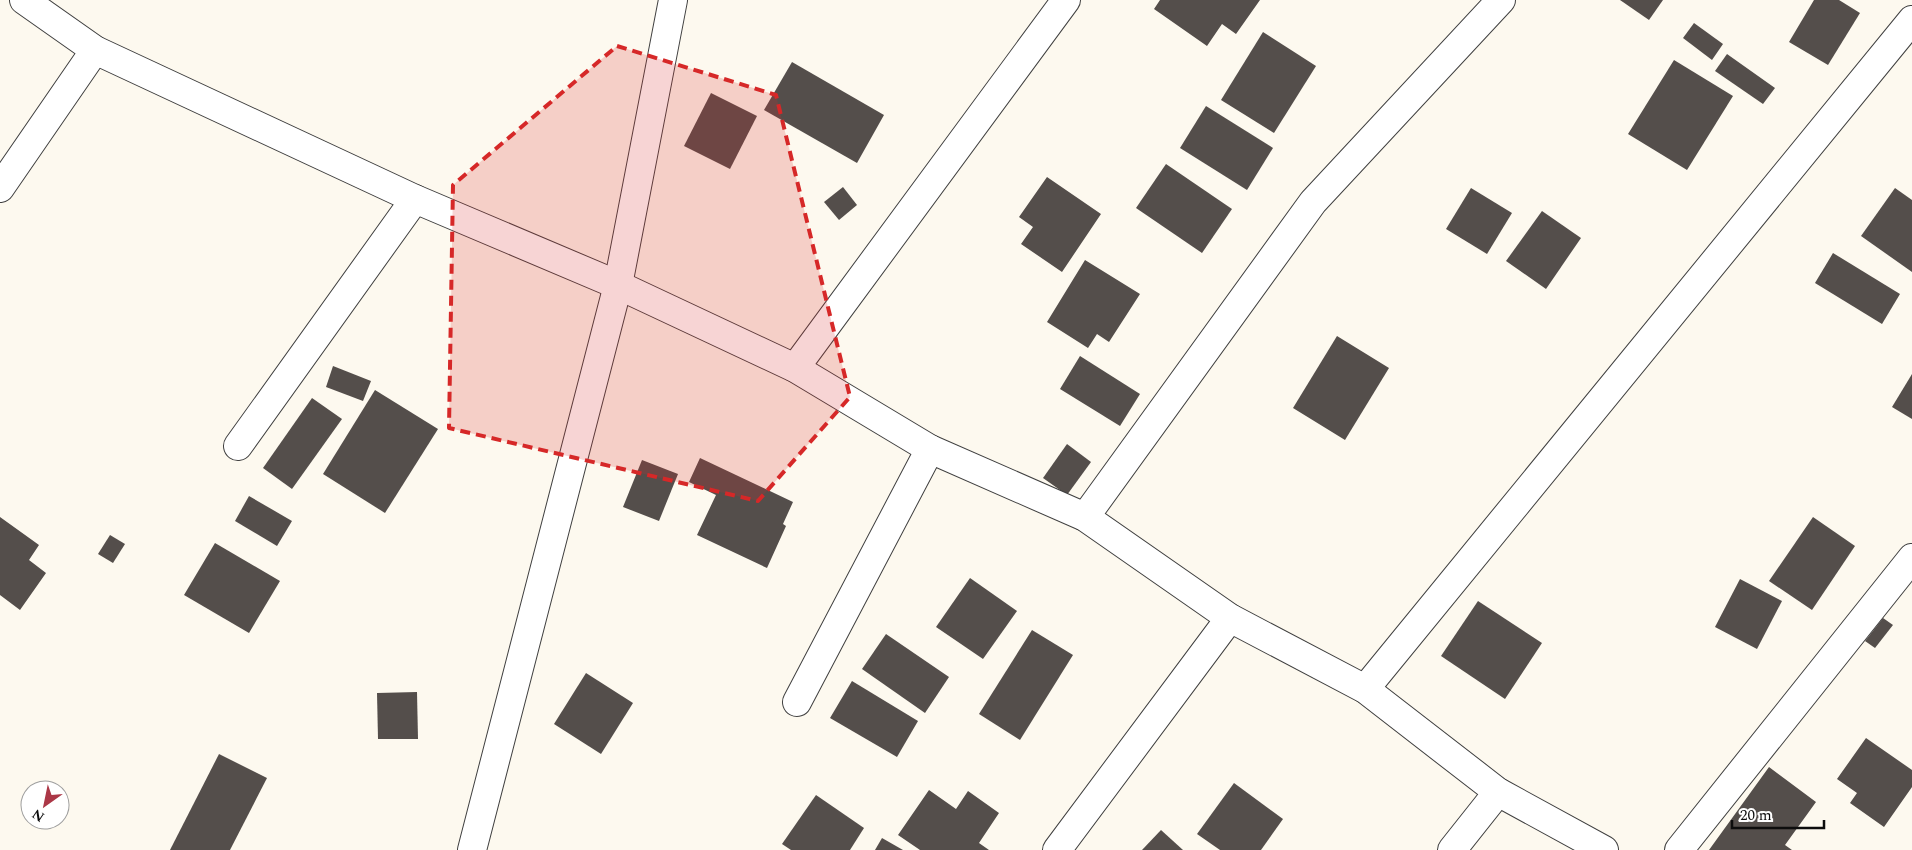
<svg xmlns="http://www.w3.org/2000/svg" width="1912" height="850" viewBox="0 0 1912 850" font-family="Spectral,serif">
<rect width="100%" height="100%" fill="#fdf9ef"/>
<g fill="#544e4b">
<polygon points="1160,0 1260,0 1236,34 1222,24 1207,46 1154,9"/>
<polygon points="1620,0 1663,0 1649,20"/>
<polygon points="1814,0 1839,0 1860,13 1828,65 1789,42"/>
<polygon points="1694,23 1723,44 1712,60 1683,38"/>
<polygon points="1263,32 1316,66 1274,133 1221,100"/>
<polygon points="1727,54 1775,88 1763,104 1715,71"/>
<polygon points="1674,60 1733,96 1687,170 1628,134"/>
<polygon points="792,62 884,115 857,163 764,110"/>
<polygon points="711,93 757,116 730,169 684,146"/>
<polygon points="1206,106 1273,148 1247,190 1180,148"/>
<polygon points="1166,164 1232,209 1202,253 1136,208"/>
<polygon points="1047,177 1101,214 1062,272 1021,244 1033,227 1019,217"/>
<polygon points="843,187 857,205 839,220 824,202"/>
<polygon points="1471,188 1512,213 1487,254 1446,229"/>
<polygon points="1895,188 1912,200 1912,272 1861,236"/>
<polygon points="1542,211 1581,238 1546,289 1506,261"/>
<polygon points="1833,253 1900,294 1882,324 1815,283"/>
<polygon points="1085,260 1140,294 1109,342 1097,334 1088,348 1047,322"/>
<polygon points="1337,336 1389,368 1345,440 1293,408"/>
<polygon points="1080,356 1140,394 1120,426 1060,389"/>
<polygon points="333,366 371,381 363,401 326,387"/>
<polygon points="1912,374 1912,419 1892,407"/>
<polygon points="375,390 438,429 385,513 323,474"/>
<polygon points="312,398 342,419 292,489 263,468"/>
<polygon points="1067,444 1091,462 1067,495 1043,478"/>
<polygon points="700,458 793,502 783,524 786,526 767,568 697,535 716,495 689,482"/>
<polygon points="642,460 678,474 659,521 623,507"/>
<polygon points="249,496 292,521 277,546 235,521"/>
<polygon points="0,517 39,545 29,560 46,573 20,610 0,595"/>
<polygon points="1813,517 1855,546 1812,610 1769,581"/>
<polygon points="110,535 125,544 113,563 98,554"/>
<polygon points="215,543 280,581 249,633 184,595"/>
<polygon points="970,578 1017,611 983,659 936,627"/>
<polygon points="1740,579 1782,601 1757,649 1715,627"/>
<polygon points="1478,601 1542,643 1505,699 1441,656"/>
<polygon points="1883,618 1893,625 1875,648 1865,641"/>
<polygon points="1032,630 1073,655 1020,740 979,714"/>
<polygon points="886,634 949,677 925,713 862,669"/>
<polygon points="586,673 633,703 601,754 554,724"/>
<polygon points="852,681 918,721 897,757 830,718"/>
<polygon points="417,692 418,739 378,739 377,693"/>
<polygon points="1866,738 1912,770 1912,787 1884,827 1850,803 1857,793 1837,779"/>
<polygon points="219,754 267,778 230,850 170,850"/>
<polygon points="1769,767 1816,802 1785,845 1792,850 1709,850"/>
<polygon points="1234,783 1283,819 1261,850 1220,850 1197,834"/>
<polygon points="929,790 956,809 968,791 999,813 979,843 989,850 920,850 898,835"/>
<polygon points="816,795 864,828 850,850 791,850 782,844"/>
<polygon points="1161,830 1183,850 1142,850"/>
<polygon points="882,838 903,850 875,850"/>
</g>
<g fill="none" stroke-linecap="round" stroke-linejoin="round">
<defs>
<g id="minor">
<polyline points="24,0 95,50 415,199 618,285 795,368 930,449 1085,517 1230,618 1365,689 1498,792 1604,850"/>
<polyline points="0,188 95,50"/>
<polyline points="795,368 1066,0"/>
<polyline points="238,446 415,199"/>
<polyline points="1085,517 1313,202 1501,0"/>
<polyline points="1365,689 1912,20"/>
<polyline points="797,702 930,449"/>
<polyline points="472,850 618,285 673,0"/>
<polyline points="1057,850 1230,618"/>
<polyline points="1452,850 1498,792"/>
<polyline points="1679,850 1912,558"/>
</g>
</defs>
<use href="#minor" stroke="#404040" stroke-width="30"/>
<use href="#minor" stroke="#fff" stroke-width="28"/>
</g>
<path fill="#d62828" fill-opacity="0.2" stroke="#d62828" stroke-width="4" stroke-dasharray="10 6" stroke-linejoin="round" d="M617 46 776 95 850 397 758 501 449 428 453 185Z"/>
<g transform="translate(45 805) rotate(213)"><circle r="24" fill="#ffffff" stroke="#9e9e9e"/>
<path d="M0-4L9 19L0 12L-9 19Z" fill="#ab3746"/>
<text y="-8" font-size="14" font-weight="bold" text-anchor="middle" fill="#0d0d0d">N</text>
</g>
<path d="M1732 820v8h92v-8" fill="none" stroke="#0d0d0d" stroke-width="2.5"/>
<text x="1740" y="820" font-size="15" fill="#0d0d0d" stroke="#ffffff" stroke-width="4" paint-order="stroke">20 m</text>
</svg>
